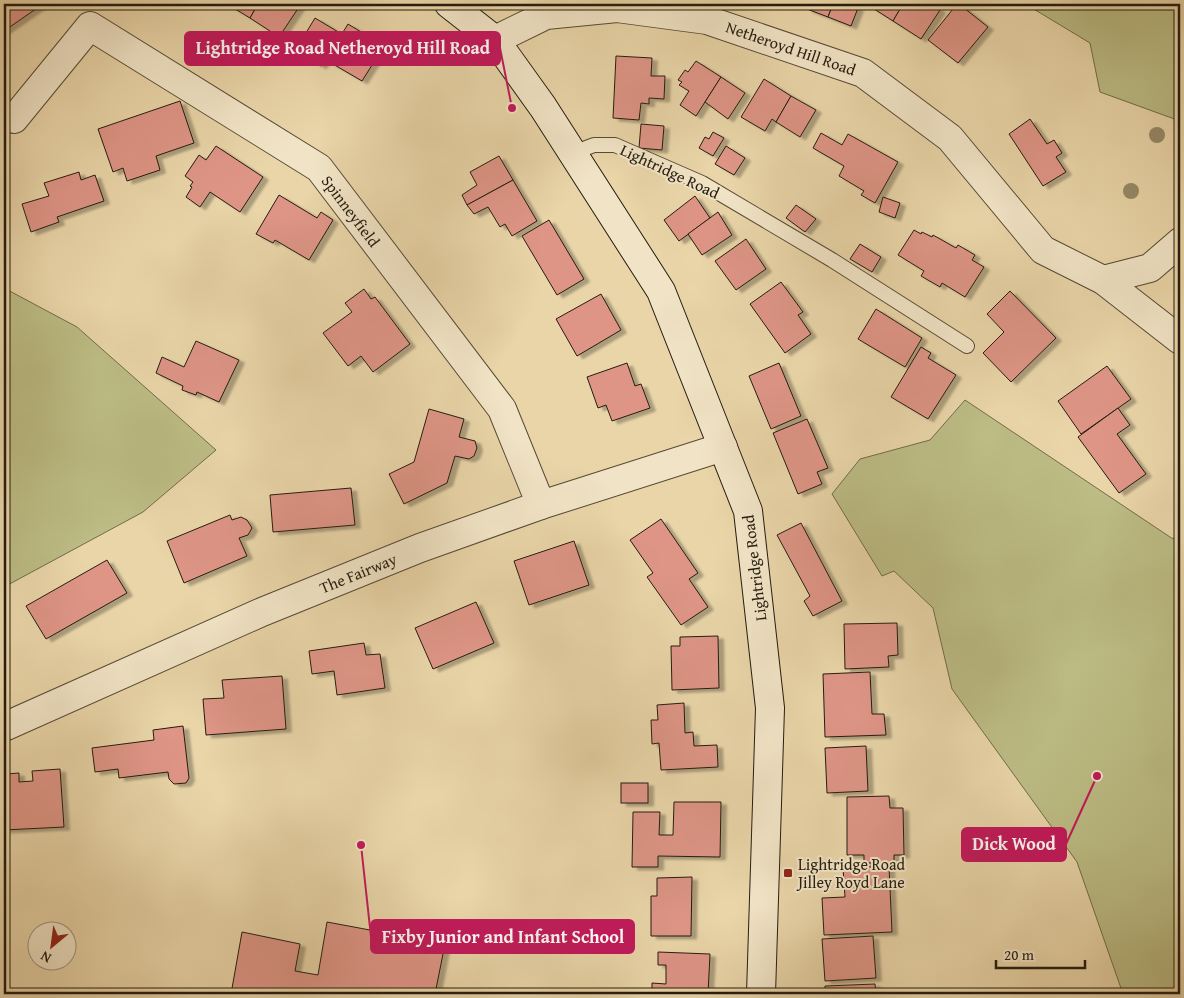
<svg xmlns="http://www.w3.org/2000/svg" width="1184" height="998" viewBox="0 0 1184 998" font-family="'Gentium Book Plus',serif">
<defs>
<filter id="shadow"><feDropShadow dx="5.5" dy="3" stdDeviation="1" flood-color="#0004"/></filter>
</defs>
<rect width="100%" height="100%" fill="#e9d5a8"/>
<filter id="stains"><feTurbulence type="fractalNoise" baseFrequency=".004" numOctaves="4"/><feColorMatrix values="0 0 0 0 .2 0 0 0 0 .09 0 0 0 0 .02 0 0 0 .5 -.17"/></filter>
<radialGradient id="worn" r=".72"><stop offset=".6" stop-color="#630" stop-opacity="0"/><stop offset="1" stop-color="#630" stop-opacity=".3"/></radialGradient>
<g fill="#bcbc84" stroke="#706c4a">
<polygon points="1035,4 1180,4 1180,121 1100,92 1090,43 1032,8"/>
<polygon points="4,288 77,327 216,450 143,512 4,587"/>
<polygon points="965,400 1173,539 1180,529 1180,994 1123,994 1077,862 952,689 933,608 894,571 882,576 832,494 860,459 930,440"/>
</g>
<g fill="#de9586" stroke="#251c0f" filter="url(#shadow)">
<polygon points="4,4 43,4 4,31"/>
<polygon points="227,4 258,4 250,18"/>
<polygon points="258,4 301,4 279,37 250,18"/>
<polygon points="809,4 833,4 828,17 807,9"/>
<polygon points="833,4 848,4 858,8 851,26 828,17"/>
<polygon points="873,4 903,4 893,21 871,7"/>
<polygon points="903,4 930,4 940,10 921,39 893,21"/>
<polygon points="957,4 959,4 988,27 958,63 928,40"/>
<polygon points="315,18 340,33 321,66 295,51"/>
<polygon points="348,24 384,46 362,81 326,60"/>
<polygon points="616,56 652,58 651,76 665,76 664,99 649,98 649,104 641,103 639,120 613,118"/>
<polygon points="696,61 721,77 696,116 680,105 689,91 679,85 682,82 678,80 685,70 688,72"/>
<polygon points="721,77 745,93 728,119 705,102"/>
<polygon points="764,79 791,96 776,122 772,119 765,131 741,117"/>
<polygon points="791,96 816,110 800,137 776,122"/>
<polygon points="180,101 194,143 156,156 160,170 127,181 123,168 113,172 98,129"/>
<polygon points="1030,119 1047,144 1054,140 1062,153 1056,157 1066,172 1043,186 1009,134"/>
<polygon points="641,124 664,126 662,150 639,148"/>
<polygon points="713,132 724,138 713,156 699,148 705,137 709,139"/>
<polygon points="821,133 842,145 848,134 898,162 875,203 861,195 864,191 839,176 844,166 813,148"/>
<polygon points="216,146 263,177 240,212 210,192 200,207 186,197 192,187 190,186 193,182 185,176 199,155 206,160"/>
<polygon points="726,146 745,158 734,175 715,164"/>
<polygon points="499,156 513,180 467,205 462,195 477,185 470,172"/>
<polygon points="79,172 81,180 95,175 104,201 57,217 59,222 31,232 22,204 49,196 44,183"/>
<polygon points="513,180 537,221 512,236 505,224 500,227 488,207 474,214 467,205"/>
<polygon points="279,195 317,218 321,212 333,220 309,260 275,240 273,243 256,234"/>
<polygon points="695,196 710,218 679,241 664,220"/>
<polygon points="883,197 900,203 895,218 879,212"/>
<polygon points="796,205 816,219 805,232 786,218"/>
<polygon points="718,212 732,235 702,255 688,234"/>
<polygon points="549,220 584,279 557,295 522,236"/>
<polygon points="914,230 921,234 922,232 932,237 933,235 956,248 958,245 975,255 972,260 984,267 965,297 942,283 940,287 921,276 924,271 898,255"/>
<polygon points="746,239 766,269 736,290 715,261"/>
<polygon points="860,244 881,257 872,272 850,259"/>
<polygon points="781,282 803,312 798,315 811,334 785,353 750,304"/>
<polygon points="364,289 371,299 375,297 410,344 373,372 361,356 348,366 323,333 352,312 345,303"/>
<polygon points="1010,291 1056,338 1011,382 983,353 1004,332 987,314"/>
<polygon points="601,294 621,330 577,356 556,319"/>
<polygon points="876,309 922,338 905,367 858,339"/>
<polygon points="196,341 239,360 219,402 197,392 196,395 182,390 183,386 156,373 162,357 184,367"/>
<polygon points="921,347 931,353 928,358 956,375 928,419 891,397"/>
<polygon points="627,363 635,386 641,384 650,408 612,421 606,405 598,408 587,377"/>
<polygon points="779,363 801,416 771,429 749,376"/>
<polygon points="1107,366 1131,399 1081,434 1058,401"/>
<polygon points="1118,408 1130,425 1117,434 1146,474 1119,493 1078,437"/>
<polygon points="429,409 464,419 459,437 475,441 477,448 474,456 469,459 455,456 447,483 404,504 389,474 414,462"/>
<polygon points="807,419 828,468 817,472 822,484 798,494 773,433"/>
<polygon points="351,488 355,525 273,532 270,495"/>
<polygon points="230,515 232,520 241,517 247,520 252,528 248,535 239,538 247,556 184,583 167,541"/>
<polygon points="661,519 698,573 689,579 708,607 681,625 647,577 653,573 630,540"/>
<polygon points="801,523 842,601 813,616 804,601 810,596 777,535"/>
<polygon points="574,541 589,585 529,605 514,561"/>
<polygon points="107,560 127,593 46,639 26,606"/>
<polygon points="476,602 494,643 433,669 415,628"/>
<polygon points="897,623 898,655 888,656 889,667 845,669 844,624"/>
<polygon points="718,636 719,688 672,690 671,646 680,646 680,637"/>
<polygon points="364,643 366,655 380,654 385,688 337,695 334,671 312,674 309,651"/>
<polygon points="870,672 872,714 884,714 886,735 825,737 823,674"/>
<polygon points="282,676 286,729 206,735 203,699 224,698 222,680"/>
<polygon points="684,703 685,733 693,732 694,746 717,745 718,767 661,770 659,743 652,744 651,720 658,720 657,705"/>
<polygon points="183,726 189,778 186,783 174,784 169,779 168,772 119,778 118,769 95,772 92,748 154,740 153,730"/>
<polygon points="866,746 868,791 827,793 825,748"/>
<polygon points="60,769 64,827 4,830 4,783 7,783 6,774 19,773 19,782 33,781 32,771"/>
<rect x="621" y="783" width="27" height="20"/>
<polygon points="889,796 890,808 903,808 904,855 894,855 894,863 864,863 864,855 847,855 847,797"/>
<polygon points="674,802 721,802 720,857 658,856 658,867 632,867 633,812 660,812 659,835 673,835"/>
<polygon points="889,866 892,932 824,935 822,898 845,897 843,868"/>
<polygon points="692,877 691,936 651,936 651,896 657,896 657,878"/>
<polygon points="327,922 445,944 435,994 231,994 242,932 300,944 295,971 318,975"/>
<polygon points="873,936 876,978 825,981 822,939"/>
<polygon points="658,952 710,954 708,994 652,994 652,983 666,984 666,965 658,965"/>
<polygon points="875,984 876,994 825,994 825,986"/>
</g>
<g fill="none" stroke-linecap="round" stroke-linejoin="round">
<defs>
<polyline id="lane" points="573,153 594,145 615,145 702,183 832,260 967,346"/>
<g id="street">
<polyline points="495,40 546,15 617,8 707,20 863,73 950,138 1043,250 1103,280 1180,340"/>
<polyline points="14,119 90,26 319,168 502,409 541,505"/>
<polyline points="1103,280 1150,268 1180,242"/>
<polyline points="4,727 262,612 420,548 541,505 723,447"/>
</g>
<polyline id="secondary" points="449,4 495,40 543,107 661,291 748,511 770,708 761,994"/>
</defs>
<use href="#lane" stroke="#564a35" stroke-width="16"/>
<use href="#street" stroke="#564a35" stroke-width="30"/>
<use href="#secondary" stroke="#251c0f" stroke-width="30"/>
<use href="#lane" stroke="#f1e4c6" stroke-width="14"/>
<use href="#street" stroke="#f1e4c6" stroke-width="28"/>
<use href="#secondary" stroke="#f1e4c6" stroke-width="28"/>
</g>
<g fill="#968a67">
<circle cx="1157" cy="135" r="8"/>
<circle cx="1131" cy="191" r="8"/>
</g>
<rect fill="#8f2418" stroke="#f1e4c6" stroke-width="2" x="783" y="868" width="10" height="10" rx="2.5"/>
<g text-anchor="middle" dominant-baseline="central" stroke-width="4" stroke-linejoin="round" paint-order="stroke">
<g font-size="16" fill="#251c0f" stroke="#f1e4c6">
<text transform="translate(791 48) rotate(19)">Netheroyd Hill Road</text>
<text transform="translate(670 171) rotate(25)">Lightridge Road</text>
<text transform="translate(351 211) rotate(53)">Spinneyfield</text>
<text transform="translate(754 568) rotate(-97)">Lightridge Road</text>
<text transform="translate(358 573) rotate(-22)">The Fairway</text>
</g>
<g font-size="16" fill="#251c0f" stroke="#f1e4c6" text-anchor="start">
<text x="798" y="864">Lightridge Road<tspan x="798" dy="18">Jilley Royd Lane</tspan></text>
</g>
</g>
<path fill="none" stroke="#c2185b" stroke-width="2" d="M512 108L500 48M1097 776L1066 844M361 845L371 937"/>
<g fill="#c2185b" stroke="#f1e4c6" stroke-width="2">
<circle cx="512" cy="108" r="5"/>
<circle cx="1097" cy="776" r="5"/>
<circle cx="361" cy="845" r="5"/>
</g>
<g fill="#c2185b" stroke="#c2185b" stroke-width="2">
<rect x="185" y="32" width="315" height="33" rx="5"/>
<rect x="962" y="828" width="104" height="33" rx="5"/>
<rect x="371" y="920" width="263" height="33" rx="5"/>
</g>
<g font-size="18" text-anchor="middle" font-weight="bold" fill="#fff">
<text x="343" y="54">Lightridge Road Netheroyd Hill Road</text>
<text x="1014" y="850">Dick Wood</text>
<text x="503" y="943">Fixby Junior and Infant School</text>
</g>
<rect width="1184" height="998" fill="none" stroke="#e9d5a8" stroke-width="20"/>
<rect x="5" y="5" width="1174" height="988" fill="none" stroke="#251c0f" stroke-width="2.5"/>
<rect x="10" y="10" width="1164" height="978" fill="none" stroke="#251c0f"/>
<g transform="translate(52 946) rotate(209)"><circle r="24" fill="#f1e4c6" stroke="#9f947d"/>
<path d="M0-4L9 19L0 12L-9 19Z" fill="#8f2418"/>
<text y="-8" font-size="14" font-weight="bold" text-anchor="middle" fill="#251c0f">N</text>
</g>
<path d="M996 960v8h89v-8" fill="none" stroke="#251c0f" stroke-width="2.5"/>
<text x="1004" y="960" font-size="15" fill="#251c0f" stroke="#f1e4c6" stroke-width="4" paint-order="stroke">20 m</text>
<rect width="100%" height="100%" filter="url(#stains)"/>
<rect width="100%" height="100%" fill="url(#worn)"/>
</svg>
